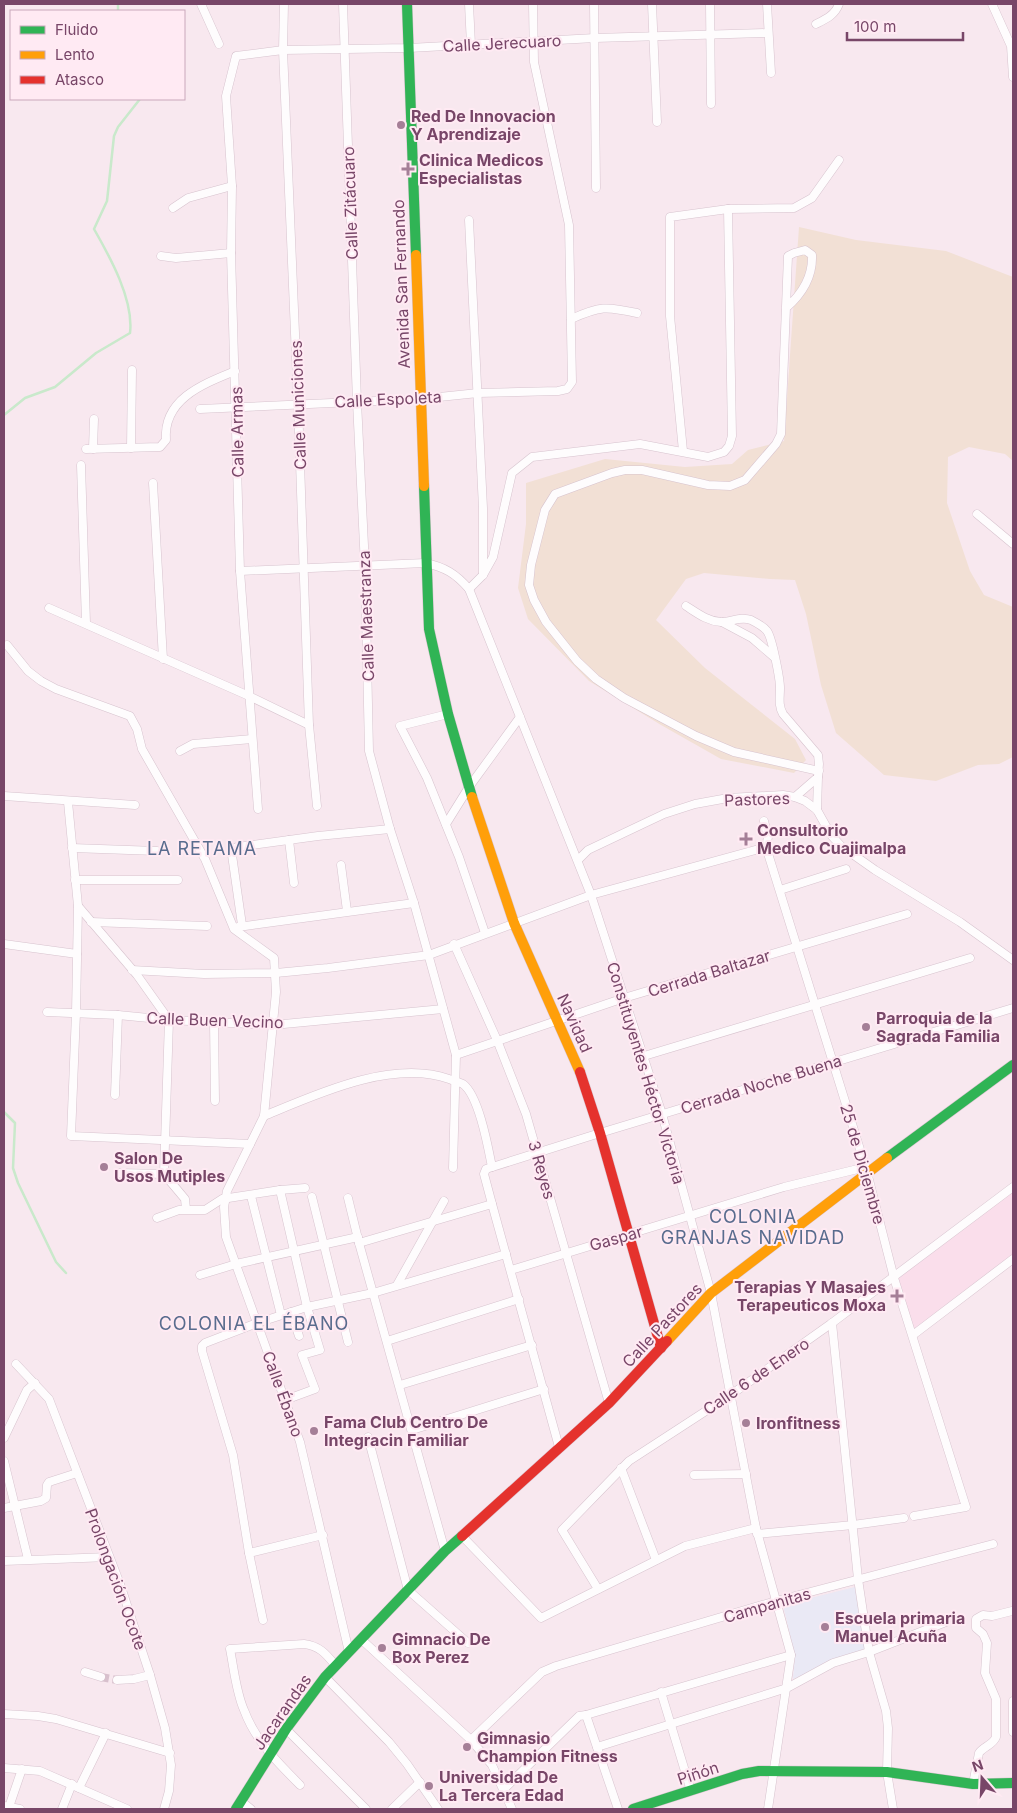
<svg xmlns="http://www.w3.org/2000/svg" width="1017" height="1813" viewBox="0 0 1017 1813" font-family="Inter,sans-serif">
<rect width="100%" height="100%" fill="#f8e8ef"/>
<polygon fill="#fadeeb" points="1013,1188 1013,1259 913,1335 894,1278"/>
<polygon fill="#eae9f5" points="855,1587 865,1650 793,1679 795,1656 783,1605"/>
<polygon fill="#f2e0d5" points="799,227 856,240 946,251 1013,277 1013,461 1005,454 969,447 948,457 947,503 970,571 984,595 1013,607 1013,757 999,764 978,765 936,781 884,775 836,733 821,685 806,614 795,580 770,579 704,573 686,579 656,620 705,668 795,739 806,760 794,773 721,759 661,725 589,681 528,619 518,588 526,524 526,483 605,459 685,467 732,464 748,450 784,441"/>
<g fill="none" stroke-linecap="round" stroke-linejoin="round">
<g stroke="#c9e9cb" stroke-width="2.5">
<polyline points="118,11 118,4"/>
<path d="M4 415 25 398 55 387 96 353 130 333C134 300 110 257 94 229L107 201 114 136 118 127 140 99"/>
<polyline points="4,1112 15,1123 13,1168 18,1183 56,1262 66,1273"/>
</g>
<polyline stroke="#d8c0cd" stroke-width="8" stroke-dasharray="8 4" stroke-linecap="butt" points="101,1677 117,1680"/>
<defs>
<g id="street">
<polyline points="201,4 219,44"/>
<polyline points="284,4 283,50 298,404 309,725 317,806"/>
<polyline points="343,4 357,402 365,566 369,751 390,829 414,903 456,1055 453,1168"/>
<polyline points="469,4 471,45"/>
<polyline points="594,4 596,188"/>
<polyline points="652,4 657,122"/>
<polyline points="710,4 711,104"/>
<polyline points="767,4 771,73"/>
<polyline points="992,4 1011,46 1013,77"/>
<path d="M816 24C826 19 835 15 839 4"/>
<polyline points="173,208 188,198 232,186"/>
<polyline points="469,220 483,508 483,575"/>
<polyline points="161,256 176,258 231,253"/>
<path d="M786 308C802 294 813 277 812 255L805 250 794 253 788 256 781 434 776 444 745 480 730 486 708 485 642 470H625L612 473 555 494 545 510 531 565 529 585 534 600 546 622 577 661 596 679 624 698 696 736 734 752 819 771"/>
<path d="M571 319C600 306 606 306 637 313"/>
<polyline points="200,409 420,399 478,393 558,391 567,389 572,382 569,225 534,62 533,4"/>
<polyline points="131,448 132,370"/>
<path d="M86 449 160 447 166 440C163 399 203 384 235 371"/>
<polyline points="93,449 94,419"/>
<polyline points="683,451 670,316 670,217 728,209 794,208 812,198 839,160"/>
<polyline points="81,465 86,623"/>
<polyline points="153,483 163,659"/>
<polyline points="977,514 1013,544"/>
<path d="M240 571 425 563C445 567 456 574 469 589L591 895 662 1114 711 1293 756 1528 791 1655 768 1809"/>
<polyline points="469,589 483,575 493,557 512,473 532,457 640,444 708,457 724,452 729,446 732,436 728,209"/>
<path d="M686 606C697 613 707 621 721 622 731 622 741 616 751 620 757 623 763 626 767 631 772 637 780 679 780 688 780 698 778 705 783 714L818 755 819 764 818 777 795 797"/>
<polyline points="49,608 249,696 309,725"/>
<polyline points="722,622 752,638 774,657"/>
<polyline points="7,645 28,671 41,681 56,689 130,716 137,729 142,749 205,859 234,929 274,958 276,992 264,1116 227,1191 224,1207 226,1237 300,1442 349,1652"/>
<polyline points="448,714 400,726 427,778 459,857 485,933"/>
<polyline points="180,751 193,744 252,739"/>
<polyline points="4,796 135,805"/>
<polyline points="68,802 78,906 76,1013 71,1136 250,1144"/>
<polyline points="258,809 240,571 231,253 232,186 226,96 236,56 283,50 409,48 595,38 768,33"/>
<polyline points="817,810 818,777"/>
<polyline points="764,821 768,837 766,847 867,1172 894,1278 966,1507 914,1516"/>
<polyline points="446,824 469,787 520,717"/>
<polyline points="289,840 294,883"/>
<polyline points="72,848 157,851"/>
<polyline points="578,860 588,850 664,814 695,804 728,798 783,795 795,797 805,801 817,810 831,835 841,846 875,870 960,922 1013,960"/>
<polyline points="341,865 347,911"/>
<polyline points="75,880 178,880"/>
<polyline points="780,890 846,869"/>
<polyline points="78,906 137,975 169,1020 164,1174"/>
<polyline points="91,922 207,926"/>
<polyline points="242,925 232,855 233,849 237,847 318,836 390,829"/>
<polyline points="238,927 414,903"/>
<polyline points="4,944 77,954"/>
<polyline points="454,944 497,1040 526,1114 609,1403"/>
<polyline points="132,970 204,974 276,973 328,968 429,955 591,895 766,847"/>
<polyline points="47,1012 118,1015 169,1020 273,1025 443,1009"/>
<polyline points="214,1022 215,1101"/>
<polyline points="456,1055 624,998 907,914"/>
<polyline points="644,1056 970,958"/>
<polyline points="115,1095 118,1015"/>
<path d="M264 1116C317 1094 392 1059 449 1079 453 1081 459 1082 463 1084 479 1096 488 1147 492 1167"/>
<polyline points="118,1173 164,1174"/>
<polyline points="164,1174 185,1199 186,1209"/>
<polyline points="280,1190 307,1307 320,1350 302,1355 315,1389 285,1400"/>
<polyline points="251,1196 281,1315"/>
<polyline points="312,1197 348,1342"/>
<polyline points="348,1198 359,1243 445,1551"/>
<polyline points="157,1218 179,1210 205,1210 222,1199 280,1190 305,1188"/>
<polyline points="359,1243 492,1204"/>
<polyline points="511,1270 784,1187 866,1167"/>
<polyline points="200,1275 236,1264 358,1237"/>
<polyline points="397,1285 444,1201"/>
<polyline points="291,1312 299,1336"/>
<polyline points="832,1323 858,1579 869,1652 886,1711 888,1728 887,1772 893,1809"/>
<polyline points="913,1335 1013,1259"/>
<polyline points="387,1341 519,1299"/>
<polyline points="16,1364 49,1399 120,1584 150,1675 165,1728 171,1765 169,1791 164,1809"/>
<polyline points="400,1385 532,1345"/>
<polyline points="412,1430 544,1389"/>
<polyline points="368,1437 408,1590 468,1643"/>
<polyline points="4,1438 27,1390 35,1383"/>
<polyline points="559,1447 492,1204 484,1174 486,1169 600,1133 1013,1008"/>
<polyline points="4,1461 28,1559"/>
<polyline points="621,1468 656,1560"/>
<polyline points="694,1475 746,1474"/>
<polyline points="4,1508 41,1501 46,1498 47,1485 49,1482 77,1473"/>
<polyline points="757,1534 853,1525 904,1518"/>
<polyline points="461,1535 541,1618 685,1546 756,1528"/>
<polyline points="249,1553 323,1535"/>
<polyline points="4,1561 109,1557"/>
<polyline points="598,1589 562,1530 629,1461 732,1394 832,1323 1013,1187"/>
<polyline points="263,1620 249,1553 233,1455 202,1351 202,1346 205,1343 257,1323 307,1307 373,1293 506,1254"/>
<polyline points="362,1640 471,1740 492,1765 512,1809"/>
<polyline points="85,1672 101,1677"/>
<polyline points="325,1677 389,1742 407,1764 438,1809"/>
<polyline points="117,1680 134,1679 150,1675"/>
<polyline points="661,1692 691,1791"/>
<polyline points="1013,1701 1013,1732"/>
<polyline points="4,1714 38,1716 56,1719 170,1753"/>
<polyline points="586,1715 618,1809"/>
<polyline points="286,1729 366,1809"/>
<polyline points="471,1740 542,1672 556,1666 776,1601 993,1544"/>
<polyline points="597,1747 787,1688 833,1663 869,1652 946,1622"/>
<polyline points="4,1768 40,1771 127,1809"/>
<path d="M973 1784 979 1753C984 1746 993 1745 996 1737V1699L985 1673 987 1643 983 1634 976 1628V1619L983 1615 992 1616 1012 1611"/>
<path d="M300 1785C277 1762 255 1740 244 1710 236 1692 234 1669 230 1649L304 1644C320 1646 326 1654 336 1666"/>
<polyline points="79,1788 106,1733"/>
<polyline points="504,1789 579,1716 586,1715 791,1655"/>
<polyline points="241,1801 251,1809"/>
<polyline points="4,1806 20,1809"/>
<polyline points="9,1807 22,1769"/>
<polyline points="62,1809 72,1784"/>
<polyline points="392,1809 420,1782"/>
</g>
<g id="fast">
<polyline points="407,4 416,255"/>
<polyline points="424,486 429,629 448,714 472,797"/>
<polyline points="887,1158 1013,1065"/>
<polyline points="236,1809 286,1729 325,1677 445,1551 462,1536"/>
<polyline points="633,1809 742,1774 759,1771 887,1772 973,1784 1013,1783"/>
</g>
<g id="slow">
<polyline points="416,255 424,486"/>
<polyline points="472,797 514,923 580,1072"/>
<polyline points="667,1341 711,1293 887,1158"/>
</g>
<g id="jam">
<polyline points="580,1072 600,1133 661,1348"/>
<polyline points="462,1536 609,1403 667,1341"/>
</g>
</defs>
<use href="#street" stroke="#d7c3ce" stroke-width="9"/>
<use href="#fast" stroke="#d9c4cf" stroke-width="11"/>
<use href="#slow" stroke="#d9c4cf" stroke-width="11"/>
<use href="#jam" stroke="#d9c4cf" stroke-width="11"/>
<use href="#street" stroke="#fefcfd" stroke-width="8"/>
<use href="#fast" stroke="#30b455" stroke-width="10"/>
<use href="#slow" stroke="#ff9f0a" stroke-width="10"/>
<use href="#jam" stroke="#e5322d" stroke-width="10"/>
</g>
<g fill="#a57f97" stroke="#ffeaf3" stroke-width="2">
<circle cx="401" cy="125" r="5"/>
<path d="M405.5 161.5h5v5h5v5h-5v5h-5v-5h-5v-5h5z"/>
<path d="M743.5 831.5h5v5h5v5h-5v5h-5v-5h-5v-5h5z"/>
<circle cx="866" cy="1027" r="5"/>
<circle cx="104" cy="1167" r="5"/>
<path d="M894.5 1288.5h5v5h5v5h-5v5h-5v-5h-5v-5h5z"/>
<circle cx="746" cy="1423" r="5"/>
<circle cx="314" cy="1431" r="5"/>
<circle cx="825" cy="1627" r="5"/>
<circle cx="382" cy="1648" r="5"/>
<circle cx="467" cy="1747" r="5"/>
<circle cx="429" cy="1786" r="5"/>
</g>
<g text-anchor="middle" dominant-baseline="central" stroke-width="4" stroke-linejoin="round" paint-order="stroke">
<g font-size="16" fill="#784668" stroke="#ffeaf3">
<text transform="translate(502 43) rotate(-3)">Calle Jerecuaro</text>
<text transform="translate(350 203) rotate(-92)">Calle Zitácuaro</text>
<text transform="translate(401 284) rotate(-92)">Avenida San Fernando</text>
<text transform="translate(388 399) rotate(-3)">Calle Espoleta</text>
<text transform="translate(298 405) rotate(-92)">Calle Municiones</text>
<text transform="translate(237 432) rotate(-91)">Calle Armas</text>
<text transform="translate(366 616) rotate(-92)">Calle Maestranza</text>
<text transform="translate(757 799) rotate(-2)">Pastores</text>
<text transform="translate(709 973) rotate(-17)">Cerrada Baltazar</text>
<text transform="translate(215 1020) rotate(2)">Calle Buen Vecino</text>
<text transform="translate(575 1023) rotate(66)">Navidad</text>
<text transform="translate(646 1073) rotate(73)">Constituyentes Héctor Victoria</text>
<text transform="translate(761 1084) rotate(-17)">Cerrada Noche Buena</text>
<text transform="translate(863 1164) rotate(74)">25 de Diciembre</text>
<text transform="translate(542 1170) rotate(74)">3 Reyes</text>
<text transform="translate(616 1238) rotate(-16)">Gaspar</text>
<text transform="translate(662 1325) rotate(-47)">Calle Pastores</text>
<text transform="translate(756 1376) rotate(-34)">Calle 6 de Enero</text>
<text transform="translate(283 1394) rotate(70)">Calle Ébano</text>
<text transform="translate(116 1579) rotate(70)">Prolongación Ocote</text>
<text transform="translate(767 1605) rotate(-16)">Campanitas</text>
<text transform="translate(282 1712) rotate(-55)">Jacarandas</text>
<text transform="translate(698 1773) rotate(-18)">Piñón</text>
</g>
<g font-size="16" font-weight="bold" fill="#784668" stroke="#ffeaf3" text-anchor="start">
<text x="411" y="116">Red De Innovacion<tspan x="411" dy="18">Y Aprendizaje</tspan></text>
<text x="419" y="160">Clinica Medicos<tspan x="419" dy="18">Especialistas</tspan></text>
<text x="757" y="830">Consultorio<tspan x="757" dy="18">Medico Cuajimalpa</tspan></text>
<text x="876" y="1018">Parroquia de la<tspan x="876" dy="18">Sagrada Familia</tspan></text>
<text x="114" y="1158">Salon De<tspan x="114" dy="18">Usos Mutiples</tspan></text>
<text x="886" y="1287" text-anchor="end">Terapias Y Masajes<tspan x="886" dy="18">Terapeuticos Moxa</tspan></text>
<text x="324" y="1422">Fama Club Centro De<tspan x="324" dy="18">Integracin Familiar</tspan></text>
<text x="756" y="1423">Ironfitness</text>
<text x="835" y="1618">Escuela primaria<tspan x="835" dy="18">Manuel Acuña</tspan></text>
<text x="392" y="1639">Gimnacio De<tspan x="392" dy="18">Box Perez</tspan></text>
<text x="477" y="1738">Gimnasio<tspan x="477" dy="18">Champion Fitness</tspan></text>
<text x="439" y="1777">Universidad De<tspan x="439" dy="18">La Tercera Edad</tspan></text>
</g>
<g font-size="18" letter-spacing="1" fill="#596c8e" stroke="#ffeaf3">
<text x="202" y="848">LA RETAMA</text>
<text x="753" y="1216">COLONIA<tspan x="753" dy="21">GRANJAS NAVIDAD</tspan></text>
<text x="254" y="1323">COLONIA EL ÉBANO</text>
</g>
</g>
<rect width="1017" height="1813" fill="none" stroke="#784668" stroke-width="10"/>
<rect x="10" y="10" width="175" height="90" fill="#ffeaf3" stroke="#c9a8bb"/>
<rect x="20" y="26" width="25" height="8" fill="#30b455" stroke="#c9a8bb"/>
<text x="55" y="35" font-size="15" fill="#784668">Fluido</text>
<rect x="20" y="51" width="25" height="8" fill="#ff9f0a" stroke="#c9a8bb"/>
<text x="55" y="60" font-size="15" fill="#784668">Lento</text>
<rect x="20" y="76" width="25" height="8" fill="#e5322d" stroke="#c9a8bb"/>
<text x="55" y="85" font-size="15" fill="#784668">Atasco</text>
<g transform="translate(982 1778) rotate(341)" stroke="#ffeaf3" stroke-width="4" paint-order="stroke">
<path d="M0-4L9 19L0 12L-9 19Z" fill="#784668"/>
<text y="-8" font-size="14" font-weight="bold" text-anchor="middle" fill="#784668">N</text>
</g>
<path d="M847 32v8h116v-8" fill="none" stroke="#784668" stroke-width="2.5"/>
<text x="854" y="32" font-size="15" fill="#784668" stroke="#ffeaf3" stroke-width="4" paint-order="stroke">100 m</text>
</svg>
